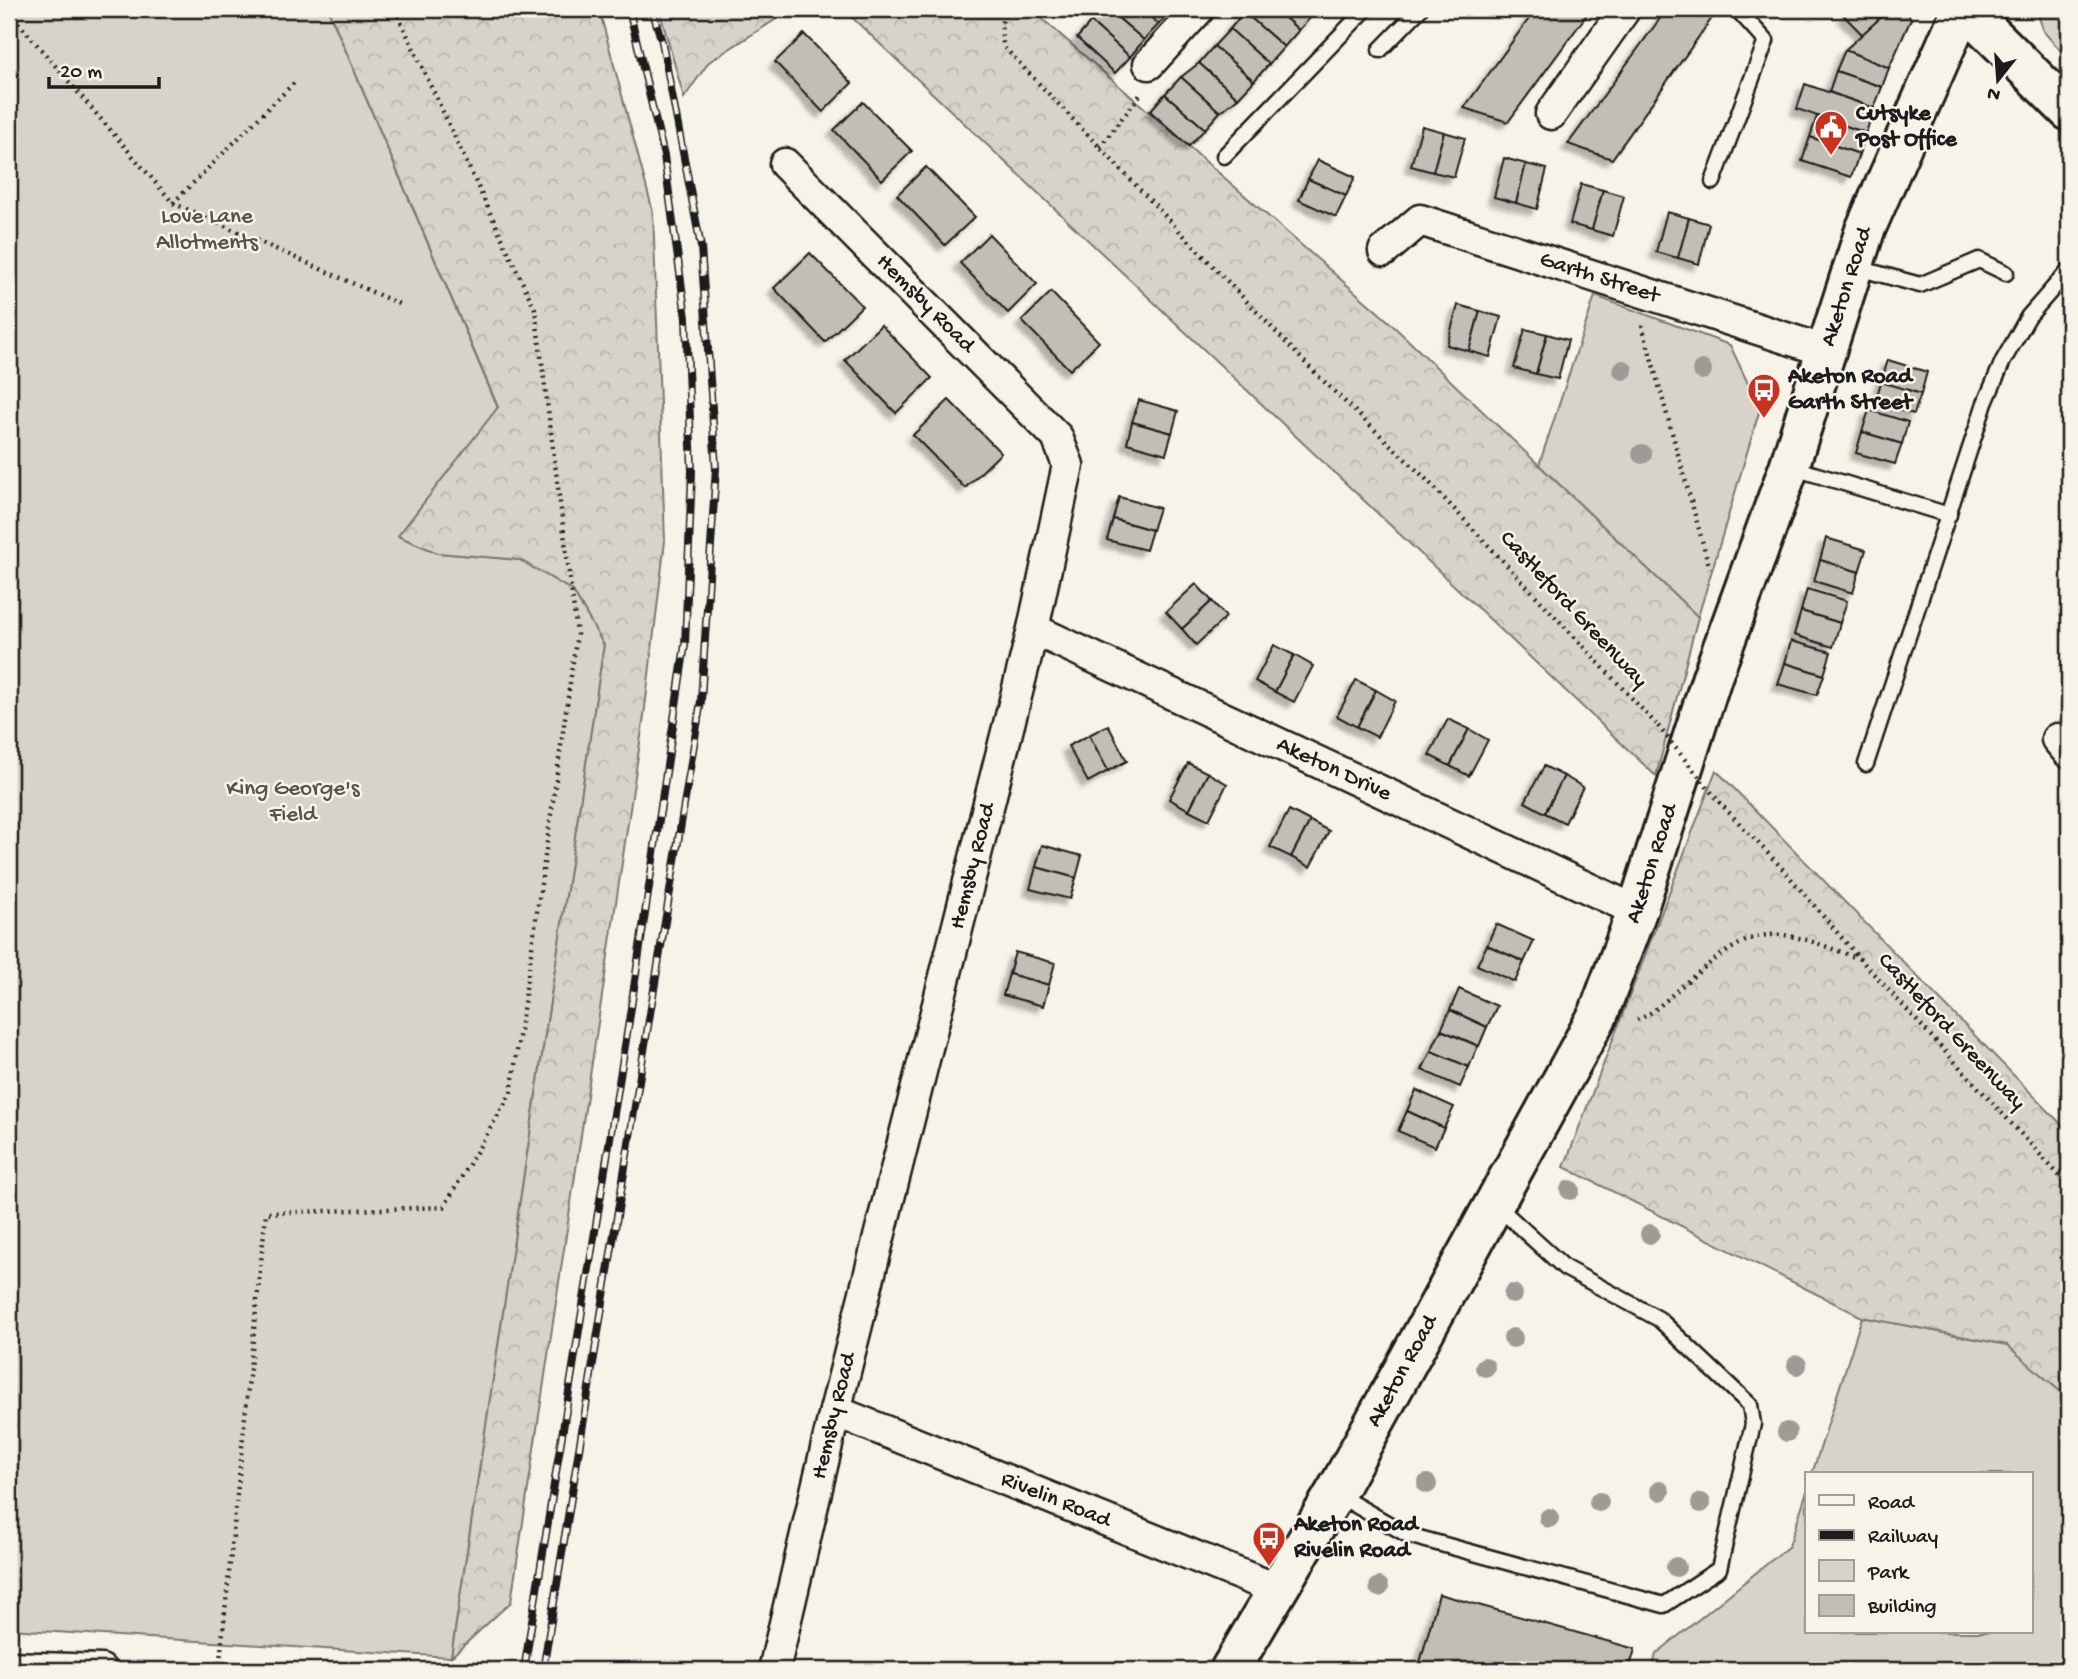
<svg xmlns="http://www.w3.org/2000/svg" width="2078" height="1679" viewBox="0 0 2078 1679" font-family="'Gochi Hand',sans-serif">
<defs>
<pattern id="forest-crowns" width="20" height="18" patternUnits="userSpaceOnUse" patternTransform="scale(1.75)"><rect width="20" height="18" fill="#d7d3cb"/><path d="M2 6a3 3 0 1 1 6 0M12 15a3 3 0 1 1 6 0" fill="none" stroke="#b8b5ae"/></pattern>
<filter id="shadow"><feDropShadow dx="-6" dy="6" stdDeviation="2" flood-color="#0004"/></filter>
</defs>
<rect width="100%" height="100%" fill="#f7f3e8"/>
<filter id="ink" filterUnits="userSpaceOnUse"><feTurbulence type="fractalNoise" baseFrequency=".0143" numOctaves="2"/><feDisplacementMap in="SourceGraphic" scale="14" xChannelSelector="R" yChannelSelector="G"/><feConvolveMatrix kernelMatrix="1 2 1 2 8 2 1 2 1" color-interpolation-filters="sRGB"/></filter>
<g filter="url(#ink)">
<g fill="#d7d3cb" stroke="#7a7874" stroke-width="2">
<polygon points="9,9 328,9 498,408 398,536 438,553 520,560 573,591 604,645 451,1657 9,1629"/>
<polygon points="2037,9 2069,9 2069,60 2043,31"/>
<polygon points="1595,296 1730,345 1760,409 1698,617 1539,465"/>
<polygon points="1862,1317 2008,1345 2069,1399 2069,1670 1652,1670 1656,1654 1789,1546 1807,1491 1807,1632 2031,1632 2031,1474 1812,1474"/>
</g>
<g fill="url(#forest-crowns)" stroke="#7a7874" stroke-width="2">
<polygon points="328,9 599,9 653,212 665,541 644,716 511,1602 451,1657 604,645 573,591 520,560 438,553 398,536 498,407"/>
<polygon points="659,9 792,9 709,62 684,98"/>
<polygon points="843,9 1031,9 1386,319 1698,617 1656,776"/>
<polygon points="1716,770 2069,1132 2069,1399 2007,1345 1862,1317 1564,1167"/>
</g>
<g fill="#c0beb5" stroke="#1c1c1c" stroke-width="2" filter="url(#shadow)">
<polygon points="1103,9 1108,9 1144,40 1130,57 1091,22"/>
<polygon points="1108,9 1141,9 1159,24 1144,40"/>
<polygon points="1141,9 1173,9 1159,24"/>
<polygon points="1248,9 1275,9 1299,30 1284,47 1244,12"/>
<polygon points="1275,9 1304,9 1312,16 1299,30"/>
<polygon points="1536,9 1591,9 1508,122 1464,108"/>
<polygon points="1667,9 1703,9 1712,18 1612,159 1568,144"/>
<polygon points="1851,9 1890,9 1863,35 1844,16"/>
<polygon points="1890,9 1906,9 1911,19 1889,68 1845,50"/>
<polygon points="1244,12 1284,47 1269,64 1230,29"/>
<polygon points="1091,22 1130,57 1115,73 1077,38"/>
<polygon points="1230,29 1269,64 1254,81 1214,46"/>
<polygon points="804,34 852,83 823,112 775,62"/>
<polygon points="1214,46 1254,81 1238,98 1199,63"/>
<polygon points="1845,50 1889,68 1882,87 1836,71"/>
<polygon points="1199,63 1238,98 1220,112 1181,77"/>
<polygon points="1836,71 1882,87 1874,108 1829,92"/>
<polygon points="1181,77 1220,112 1205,129 1165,94"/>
<polygon points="1805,84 1874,108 1866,133 1797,109"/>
<polygon points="1165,94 1205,129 1189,146 1150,111"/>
<polygon points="863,102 912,151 882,180 834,130"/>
<polygon points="1817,116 1866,133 1859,154 1810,137"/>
<polygon points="1422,126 1444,132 1433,172 1411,166"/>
<polygon points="1444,132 1465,138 1454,177 1433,172"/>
<polygon points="1810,137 1859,154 1851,177 1802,161"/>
<polygon points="1504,158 1526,164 1516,203 1494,197"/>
<polygon points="1318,160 1355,177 1346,196 1308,179"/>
<polygon points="1526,164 1547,169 1537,209 1516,203"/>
<polygon points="926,167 975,217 945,245 897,195"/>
<polygon points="1308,179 1346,196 1336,217 1299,200"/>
<polygon points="1581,184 1603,190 1592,230 1570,224"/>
<polygon points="1603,190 1624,196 1613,236 1592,230"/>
<polygon points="1667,212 1689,218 1678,258 1656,252"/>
<polygon points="1689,218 1709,224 1699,264 1678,258"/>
<polygon points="989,234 1037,284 1008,313 960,263"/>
<polygon points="810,253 862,306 825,342 774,288"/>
<polygon points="1051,292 1099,342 1070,370 1022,321"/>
<polygon points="1458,305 1480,311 1469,351 1447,345"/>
<polygon points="1480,311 1501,317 1490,357 1469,351"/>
<polygon points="881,325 932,378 896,413 845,360"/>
<polygon points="1525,329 1547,334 1536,374 1514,368"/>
<polygon points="1547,334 1568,340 1558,379 1536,374"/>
<polygon points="1888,360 1927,372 1921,394 1881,382"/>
<polygon points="1881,382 1921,394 1914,414 1875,403"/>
<polygon points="949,400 1001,453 965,488 913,435"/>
<polygon points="1139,400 1178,411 1172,433 1132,422"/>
<polygon points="1869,410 1908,422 1902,444 1862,432"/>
<polygon points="1132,422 1172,433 1166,454 1127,443"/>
<polygon points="1862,432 1902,444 1895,464 1856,453"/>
<polygon points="1119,497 1159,508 1152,530 1113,519"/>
<polygon points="1113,519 1152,530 1146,550 1107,540"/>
<polygon points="1826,538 1866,550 1859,572 1820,560"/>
<polygon points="1820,560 1859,572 1853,593 1814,581"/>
<polygon points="1196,584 1212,601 1182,629 1166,612"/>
<polygon points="1807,589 1847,601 1840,623 1801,611"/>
<polygon points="1212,601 1226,617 1196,645 1182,629"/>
<polygon points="1801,611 1840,623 1833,647 1794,635"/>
<polygon points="1791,641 1831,652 1824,675 1785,663"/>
<polygon points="1274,645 1294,655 1275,692 1255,681"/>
<polygon points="1294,655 1313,666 1294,702 1275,692"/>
<polygon points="1785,663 1824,675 1817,695 1778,684"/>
<polygon points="1356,680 1376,690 1357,727 1337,716"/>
<polygon points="1376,690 1395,701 1377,737 1357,727"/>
<polygon points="1448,719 1469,729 1450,766 1429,755"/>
<polygon points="1108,725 1127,761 1108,771 1089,735"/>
<polygon points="1469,729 1488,740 1469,776 1450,766"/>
<polygon points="1089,735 1108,771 1088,782 1068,746"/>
<polygon points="1188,763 1208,773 1189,810 1169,799"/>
<polygon points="1544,766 1564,776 1545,813 1525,802"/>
<polygon points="1208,773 1227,784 1209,820 1189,810"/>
<polygon points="1564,776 1583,787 1565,823 1545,813"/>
<polygon points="1289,810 1310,821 1291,857 1270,847"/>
<polygon points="1310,821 1329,831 1310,867 1291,857"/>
<polygon points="1042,845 1082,856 1076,878 1036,867"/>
<polygon points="1036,867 1076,878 1070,899 1030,889"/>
<polygon points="1496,924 1534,941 1524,962 1487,945"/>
<polygon points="1487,945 1524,962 1515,982 1477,965"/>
<polygon points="1015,952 1055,963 1049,985 1009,974"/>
<polygon points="1009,974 1049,985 1043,1006 1003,995"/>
<polygon points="1459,989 1497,1006 1487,1027 1450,1010"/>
<polygon points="1450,1010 1487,1027 1479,1046 1441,1030"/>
<polygon points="1441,1030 1478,1046 1469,1067 1431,1051"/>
<polygon points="1431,1051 1469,1067 1460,1087 1422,1070"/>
<polygon points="1416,1090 1454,1107 1444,1128 1407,1111"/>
<polygon points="1407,1111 1444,1128 1435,1147 1398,1131"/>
<polygon points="1439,1594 1635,1649 1629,1670 1418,1670"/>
</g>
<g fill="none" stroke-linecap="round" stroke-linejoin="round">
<defs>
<g id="lane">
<polyline points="1380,50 1420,9"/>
<polyline points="1224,156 1366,9"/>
<polyline points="1713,182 1766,41 1737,9"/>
<polyline points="1854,267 1920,285 1979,260 2006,273"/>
<polyline points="1791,467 1949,515"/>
<polyline points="1866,764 1985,403 2003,361 2028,317 2069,270"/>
<polyline points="1336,1494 1408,1535 1664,1605 1719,1569 1753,1424 1750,1405 1659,1319 1565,1268 1496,1205"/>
</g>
<g id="street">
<polyline points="1149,64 1199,9"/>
<polyline points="1551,114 1625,9"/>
<path id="s1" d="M1384 251 1420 220 1826 351"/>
<path id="s2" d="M1033 629 1637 911"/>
<polyline points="2057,739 2069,753"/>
<path id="s3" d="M835 1411 1276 1589"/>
<polyline points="9,1667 101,1670"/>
<path id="s4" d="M774 1670 835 1411 1033 629 1068 465 1057 437 785 164"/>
</g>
<g id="secondary">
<path id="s5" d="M1230 1670 1341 1483 1598 1015 1637 911 1712 677 1789 467 1865 230 1962 9"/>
</g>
<polyline id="primary" points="1966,9 2069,111"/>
</defs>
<use href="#lane" stroke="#1c1c1c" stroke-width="19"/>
<use href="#street" stroke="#1c1c1c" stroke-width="35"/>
<use href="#secondary" stroke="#1c1c1c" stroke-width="44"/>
<use href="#primary" stroke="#1c1c1c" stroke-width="44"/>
<g stroke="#1c1c1c" stroke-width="4.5" stroke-dasharray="2 5" stroke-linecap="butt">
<path d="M1010 9C998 18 1002 32 1003 46L1316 374 1425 478 1656 724"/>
<polyline points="9,12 173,203 399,304"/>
<polyline points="1100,147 1140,95"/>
<polyline points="173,203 294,83"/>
<polyline points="1642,325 1710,569"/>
<polyline points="1719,802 1781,867 1860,959 2069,1186"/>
<path d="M1637 1020C1655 1013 1670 996 1684 984 1759 922 1770 924 1859 959"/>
<polyline points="219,1670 266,1213 444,1207 511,1093 577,634 535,309 395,9"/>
</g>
<use href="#lane" stroke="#f7f3e8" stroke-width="14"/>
<use href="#street" stroke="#f7f3e8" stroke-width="30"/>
<use href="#secondary" stroke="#f7f3e8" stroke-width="38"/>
<use href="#primary" stroke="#f7f3e8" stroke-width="38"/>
<defs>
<g id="rail">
<polyline points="524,1670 629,1021 685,645 692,471 686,318 664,156 629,9"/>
<polyline points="543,1670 701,701 716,468 701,247 662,42 652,9"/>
</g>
</defs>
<use href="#rail" stroke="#1c1c1c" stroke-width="8"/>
<use href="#rail" stroke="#f7f3e8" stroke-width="5" stroke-dasharray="16" stroke-linecap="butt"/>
<polyline stroke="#1c1c1c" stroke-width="4.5" stroke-dasharray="2 5" stroke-linecap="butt" points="1658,726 1719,802"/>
</g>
<g fill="#9d9b95">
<circle cx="1623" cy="370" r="10"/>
<circle cx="1702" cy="370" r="10"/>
<circle cx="1642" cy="454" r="10"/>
<circle cx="1570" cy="1190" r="10"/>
<circle cx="1650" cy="1234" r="10"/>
<circle cx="1513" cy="1294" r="10"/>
<circle cx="1513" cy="1338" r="10"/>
<circle cx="1797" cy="1365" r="10"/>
<circle cx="1485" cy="1367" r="10"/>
<circle cx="1787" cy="1432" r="10"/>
<circle cx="1427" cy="1484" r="10"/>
<circle cx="1660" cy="1491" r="10"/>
<circle cx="1599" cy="1502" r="10"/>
<circle cx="1701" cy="1503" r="10"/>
<circle cx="1549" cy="1518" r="10"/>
<circle cx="1676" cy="1567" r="10"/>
<circle cx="1379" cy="1587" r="10"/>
</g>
</g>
<defs>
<symbol id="civic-pin" viewBox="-11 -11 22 30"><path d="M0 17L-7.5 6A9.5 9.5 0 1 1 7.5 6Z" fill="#c8321e" stroke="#f7f3e8"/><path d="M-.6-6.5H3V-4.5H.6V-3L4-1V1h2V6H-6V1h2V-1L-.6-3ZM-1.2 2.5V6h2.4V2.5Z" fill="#fff"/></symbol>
<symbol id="bus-pin" viewBox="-11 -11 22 30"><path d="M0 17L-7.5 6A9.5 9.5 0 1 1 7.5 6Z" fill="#c8321e" stroke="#f7f3e8"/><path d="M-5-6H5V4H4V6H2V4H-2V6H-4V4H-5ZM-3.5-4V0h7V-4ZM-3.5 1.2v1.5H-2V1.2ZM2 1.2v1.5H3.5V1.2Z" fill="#fff"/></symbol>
</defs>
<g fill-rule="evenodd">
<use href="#civic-pin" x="1812" y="108" width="38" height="52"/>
<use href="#bus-pin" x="1745" y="371" width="38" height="52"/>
<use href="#bus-pin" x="1250" y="1519" width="38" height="52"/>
</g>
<g text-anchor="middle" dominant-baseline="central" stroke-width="5" stroke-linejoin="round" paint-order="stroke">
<g font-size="23" font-weight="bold" fill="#1c1c1c" stroke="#f7f3e8" text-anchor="start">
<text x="1856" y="114">Cutsyke<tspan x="1856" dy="26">Post Office</tspan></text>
<text x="1788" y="377">Aketon Road<tspan x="1788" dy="26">Garth Street</tspan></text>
<text x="1294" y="1525">Aketon Road<tspan x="1294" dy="26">Rivelin Road</tspan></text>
</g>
<g font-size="23" fill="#545351" stroke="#f7f3e8">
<text x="207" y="217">Love Lane<tspan x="207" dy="26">Allotments</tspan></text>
<text x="293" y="789">King George's<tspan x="293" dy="26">Field</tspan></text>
</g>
<g font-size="23" fill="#1c1c1c" stroke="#f7f3e8">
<text stroke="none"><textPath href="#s1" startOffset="236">Garth Street</textPath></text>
<text stroke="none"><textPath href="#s5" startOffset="1521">Aketon Road</textPath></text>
<text transform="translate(925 304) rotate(45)">Hemsby Road</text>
<text transform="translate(1573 610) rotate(47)">Castleford Greenway</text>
<text stroke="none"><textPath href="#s2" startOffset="332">Aketon Drive</textPath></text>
<text stroke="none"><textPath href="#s5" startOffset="912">Aketon Road</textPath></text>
<text stroke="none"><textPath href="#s4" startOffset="828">Hemsby Road</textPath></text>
<text transform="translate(1951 1032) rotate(47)">Castleford Greenway</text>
<text stroke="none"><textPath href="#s5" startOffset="345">Aketon Road</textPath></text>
<text stroke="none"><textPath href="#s4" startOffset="261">Hemsby Road</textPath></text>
<text stroke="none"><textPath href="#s3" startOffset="238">Rivelin Road</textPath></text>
</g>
</g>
<rect width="2078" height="1679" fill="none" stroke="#f7f3e8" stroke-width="35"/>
<rect x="18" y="18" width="2043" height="1644" fill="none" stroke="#1c1c1c" stroke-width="2.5" filter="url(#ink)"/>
<rect x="1805" y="1472" width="228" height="161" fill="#f7f3e8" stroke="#9f9d96" stroke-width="2"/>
<rect x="1819" y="1495" width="35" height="10" fill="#f7f3e8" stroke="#9f9d96" stroke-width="2"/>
<text x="1868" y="1508" font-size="21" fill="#1c1c1c">Road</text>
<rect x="1819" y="1530" width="35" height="10" fill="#1c1c1c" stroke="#9f9d96" stroke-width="2"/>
<text x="1868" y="1542" font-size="21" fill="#1c1c1c">Railway</text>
<rect x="1819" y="1560" width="35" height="21" fill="#d7d3cb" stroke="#9f9d96" stroke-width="2"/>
<text x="1868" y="1578" font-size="21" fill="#1c1c1c">Park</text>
<rect x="1819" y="1595" width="35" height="21" fill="#c0beb5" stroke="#9f9d96" stroke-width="2"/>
<text x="1868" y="1612" font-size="21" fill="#1c1c1c">Building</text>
<g transform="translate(1998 80) rotate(197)" stroke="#f7f3e8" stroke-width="5" paint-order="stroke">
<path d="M0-5L12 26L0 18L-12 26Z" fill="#1c1c1c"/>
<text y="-10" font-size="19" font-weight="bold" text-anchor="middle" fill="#1c1c1c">N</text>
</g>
<path d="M49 77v10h110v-10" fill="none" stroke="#1c1c1c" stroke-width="3.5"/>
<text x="60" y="77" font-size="21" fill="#1c1c1c" stroke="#f7f3e8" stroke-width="5" paint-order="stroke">20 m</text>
</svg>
